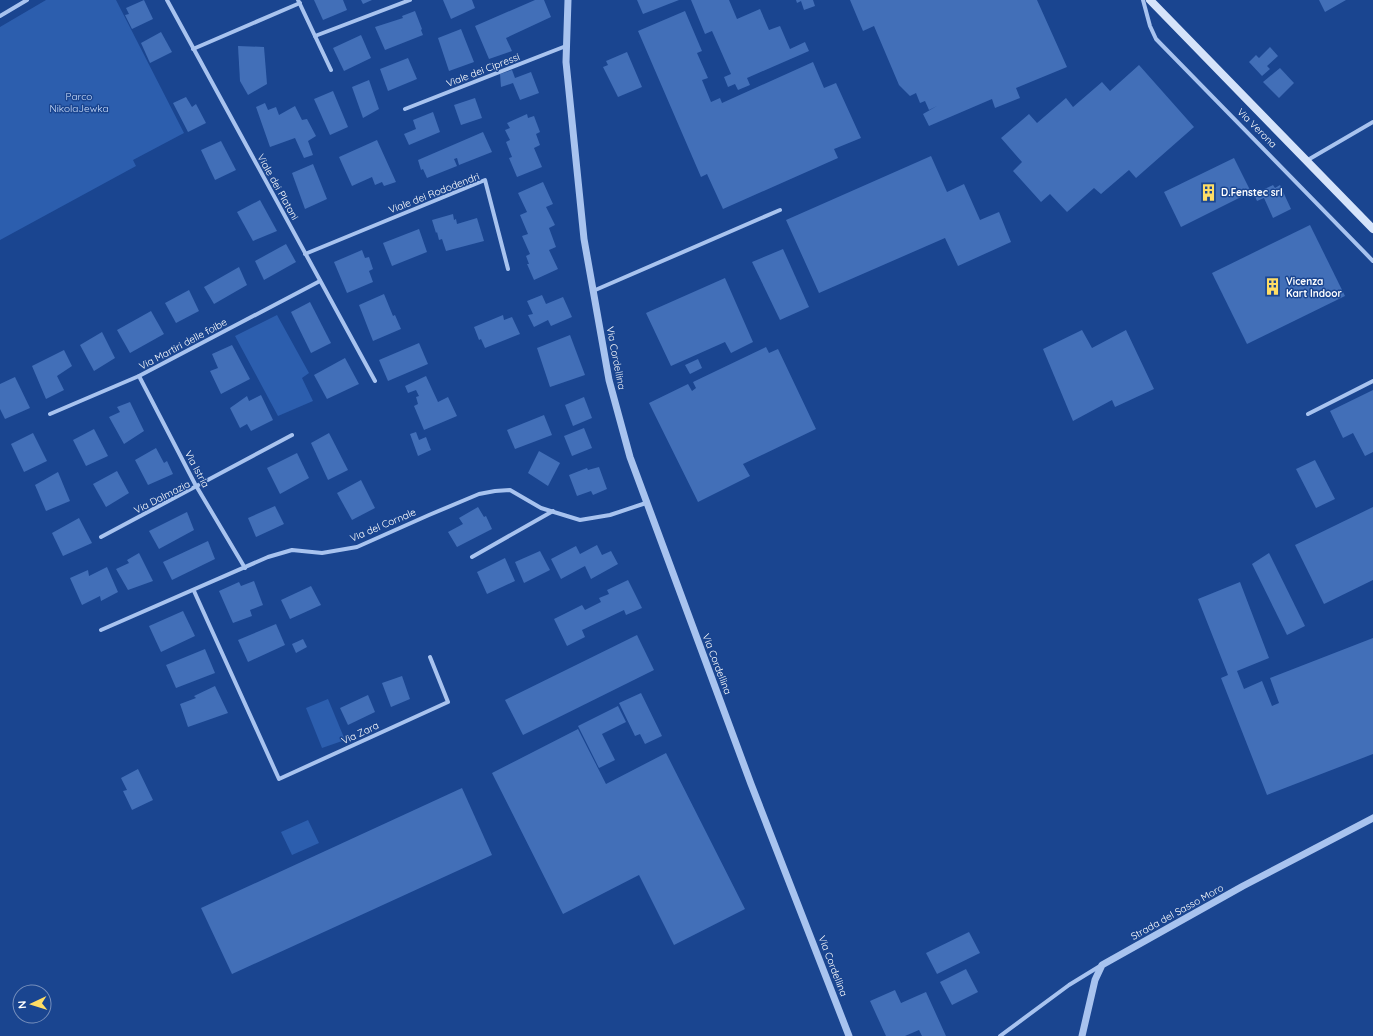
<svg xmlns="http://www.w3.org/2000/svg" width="1373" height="1036" viewBox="0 0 1373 1036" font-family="Quicksand,sans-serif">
<rect width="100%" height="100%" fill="#1a4590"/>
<g fill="#2c5eae">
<polygon points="46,0 116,0 184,133 133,160 136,166 0,240 0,27"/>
<polygon points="277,315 309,373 302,378 313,401 278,416 235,336"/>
<polygon points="328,699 345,740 322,748 306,708"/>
<polygon points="308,820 319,843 292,855 281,832"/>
</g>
<g fill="#426fb8">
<polygon points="144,0 153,19 132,29 125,15 129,14 126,8"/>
<polygon points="314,0 343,0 347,10 323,20"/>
<polygon points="361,0 372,0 363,4"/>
<polygon points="443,0 472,0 475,8 451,19"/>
<polygon points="535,0 544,0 551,17 506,38 512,51 489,59 475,26"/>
<polygon points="637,0 679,0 643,14"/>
<polygon points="691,0 729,0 737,19 760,9 769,30 780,26 790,49 805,42 809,51 747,78 750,85 738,90 735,84 728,87 724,77 731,74 712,31 705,34"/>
<polygon points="796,0 813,0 815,6 804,10 801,1 797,3"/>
<polygon points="850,0 1037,0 1067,67 1016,88 1020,98 995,108 992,99 929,126 923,114 937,106 929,110 925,101 920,103 916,93 910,96 899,85 874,26 863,31"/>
<polygon points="1319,0 1346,0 1325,12"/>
<polygon points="415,11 422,29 421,30 423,35 385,50 375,27 403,18 402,16"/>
<polygon points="685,11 702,51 697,53 708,78 702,80 711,102 720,98 722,103 813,62 824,88 836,83 861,138 834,149 838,158 723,209 707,174 701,177 638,31"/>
<polygon points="461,29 474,62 449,71 438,38"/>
<polygon points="161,32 172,52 150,63 141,43"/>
<polygon points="361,35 371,58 344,71 333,48"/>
<polygon points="238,46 264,47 267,84 248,95 240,81"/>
<polygon points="1270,47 1278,56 1267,66 1270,69 1262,76 1249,62 1256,55 1259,58"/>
<polygon points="627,52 642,87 618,97 603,67 608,65 606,61"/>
<polygon points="408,58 417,79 388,91 380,69"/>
<polygon points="1139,65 1194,127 1136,178 1129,170 1101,194 1094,188 1067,212 1050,194 1041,202 1013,171 1022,162 1001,138 1029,114 1037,123 1066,98 1073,107 1102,82 1110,91"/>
<polygon points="1280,68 1294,83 1279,98 1263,82"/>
<polygon points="512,70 515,78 531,72 539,93 520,100 513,83 501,87 500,74"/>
<polygon points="369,80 379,109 363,118 352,87"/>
<polygon points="333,91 348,127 330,135 314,99"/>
<polygon points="186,97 192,107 196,104 206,123 188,132 173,103"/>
<polygon points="475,98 482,118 461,125 454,105"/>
<polygon points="265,103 268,110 276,107 279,115 295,106 302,120 307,119 316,136 308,141 313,155 304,158 295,138 270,147 256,107"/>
<polygon points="433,112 440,132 409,145 404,134 416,129 413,120"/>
<polygon points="527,114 528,118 534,116 540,132 536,134 540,145 534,148 542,167 517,177 509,158 512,157 506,142 510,140 505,130 510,128 507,123"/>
<polygon points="483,132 492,152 459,165 457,158 454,159 457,166 427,178 423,169 421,170 418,160"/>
<polygon points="377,140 396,182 384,186 382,182 375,185 372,177 352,186 339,157"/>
<polygon points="221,141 236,170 215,180 201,150"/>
<polygon points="931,156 947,192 964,184 980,220 999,212 1011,242 958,266 945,238 819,293 786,220"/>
<polygon points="1234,158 1251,192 1181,227 1164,192"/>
<polygon points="313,164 327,199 305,209 292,173"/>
<polygon points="543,182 553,204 546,207 555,225 549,228 556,247 549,250 558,269 534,280 527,264 529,264 526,256 530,254 522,236 528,234 520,215 527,212 518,193"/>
<polygon points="1273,185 1275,188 1280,185 1291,209 1273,218 1264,198 1257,201 1254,194"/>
<polygon points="260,200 277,231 253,241 237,212"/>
<polygon points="453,214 454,220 456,219 457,224 477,218 484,241 446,251 442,239 439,240 437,232 436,233 432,220"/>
<polygon points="1310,225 1345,296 1247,344 1212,273"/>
<polygon points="419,229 427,252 392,266 383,243"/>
<polygon points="286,244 296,262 264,280 255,261"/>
<polygon points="783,249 809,307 780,320 752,262"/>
<polygon points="362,250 365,258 369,257 373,269 369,271 373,282 347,293 334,262"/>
<polygon points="239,267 247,285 214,304 204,287"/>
<polygon points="725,278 753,342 731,353 725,342 671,366 646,313"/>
<polygon points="189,290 199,311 176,323 165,303"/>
<polygon points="384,294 393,316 395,315 401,329 373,341 359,305"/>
<polygon points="542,295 546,304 563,297 572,317 551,326 548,320 534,327 528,315 533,314 527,301"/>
<polygon points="310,302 331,343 311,353 291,312"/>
<polygon points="151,311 164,334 130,353 117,330"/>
<polygon points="503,315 504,320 512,317 520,334 485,348 481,339 479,340 474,327"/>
<polygon points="1082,330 1092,348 1126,330 1154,389 1115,407 1112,400 1073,421 1043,349"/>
<polygon points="102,332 115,358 94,371 80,345"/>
<polygon points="570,335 585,375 550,387 537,348"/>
<polygon points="419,343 428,364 388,381 379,360"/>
<polygon points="232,345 250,379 221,394 210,371 218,368 212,354"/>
<polygon points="766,347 769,353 778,349 816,429 743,464 750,476 698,502 649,403 688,384 692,391 696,388 693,382"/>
<polygon points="64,350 72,366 57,376 64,390 46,399 32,366"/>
<polygon points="345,358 359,384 327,399 314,375"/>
<polygon points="698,359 702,368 690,374 685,365"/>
<polygon points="426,376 438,402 448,397 457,416 424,430 414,406 418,404 416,397 419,396 416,390 408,393 405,386"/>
<polygon points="15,377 30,408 5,419 0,409 0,384"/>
<polygon points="1373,390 1373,452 1365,456 1353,433 1343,438 1330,411"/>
<polygon points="261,395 273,420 251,431 247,424 240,428 230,408 247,396 249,401"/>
<polygon points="584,397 592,418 573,426 565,405"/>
<polygon points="130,402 144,431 124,444 109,417 120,412 117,407"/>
<polygon points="544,415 552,435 515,449 507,430"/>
<polygon points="584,428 592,448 572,456 564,436"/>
<polygon points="94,429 108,456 86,466 73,440"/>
<polygon points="416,432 419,440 426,437 431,450 418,456 410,434"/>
<polygon points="33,433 47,461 24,472 11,444"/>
<polygon points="329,433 348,470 328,480 311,443"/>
<polygon points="156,448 164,463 167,461 173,474 148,485 135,460"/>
<polygon points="539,451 560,463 548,486 528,473"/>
<polygon points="297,453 309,478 280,494 267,468"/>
<polygon points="1315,460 1335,499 1316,508 1296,469"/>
<polygon points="599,467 607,489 593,495 591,491 577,496 569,475 587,468 588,470"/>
<polygon points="117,471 129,493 106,507 93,484"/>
<polygon points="58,472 70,501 46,511 35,485"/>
<polygon points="361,480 375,508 352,520 337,493"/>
<polygon points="275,506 284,524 256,537 248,518"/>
<polygon points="478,507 484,517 486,516 492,529 457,547 448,532 463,524 459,518"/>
<polygon points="1373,507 1373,580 1324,604 1295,545"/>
<polygon points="187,512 194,530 159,549 149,531"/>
<polygon points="79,518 92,543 63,556 52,533"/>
<polygon points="208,541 215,559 172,580 163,562"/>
<polygon points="597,545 602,555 611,551 618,564 591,579 585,566 561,579 551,559 576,546 580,554"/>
<polygon points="540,551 550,570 524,583 515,562"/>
<polygon points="139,553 153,581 128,590 116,569 129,563 127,560"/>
<polygon points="1269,553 1305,626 1287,635 1252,564"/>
<polygon points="505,558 515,581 487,594 477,572"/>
<polygon points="107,567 118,592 101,601 100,596 82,605 70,578 88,570 89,576"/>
<polygon points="628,580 642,608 626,615 624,610 582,630 585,637 567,646 554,619 582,605 585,610 601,602 599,598 609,594 607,590"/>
<polygon points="254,581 263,605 250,610 252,616 233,623 219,591 239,582 241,586"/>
<polygon points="1240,582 1269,658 1237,671 1244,689 1262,681 1272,706 1279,703 1270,678 1373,638 1373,754 1267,795 1221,678 1228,675 1198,599"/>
<polygon points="311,586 321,605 290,619 281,600"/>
<polygon points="183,611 195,636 161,652 149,626"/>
<polygon points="276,624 285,645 248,662 238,640"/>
<polygon points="637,635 654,670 523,735 505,700"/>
<polygon points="303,639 307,647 296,653 292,644"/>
<polygon points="205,649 215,673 176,688 166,665"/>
<polygon points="402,676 410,699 391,707 382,683"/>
<polygon points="215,686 228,713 188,727 180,704 196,698 194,696"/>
<polygon points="641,693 662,736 645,744 640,734 635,736 619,703"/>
<polygon points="368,695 375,712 348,725 340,708"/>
<polygon points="618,706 626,722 602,734 615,760 599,768 578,726"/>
<polygon points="578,729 606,784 666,753 745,909 674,945 639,875 563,914 492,773"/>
<polygon points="138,769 153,800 132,810 123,791 127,790 121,778"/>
<polygon points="462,788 492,855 232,974 201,908"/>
<polygon points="969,932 980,953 937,974 926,953"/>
<polygon points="966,969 978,992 952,1005 940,982"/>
<polygon points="895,990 901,1003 926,992 946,1036 922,1036 919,1030 905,1036 886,1036 870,1001"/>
</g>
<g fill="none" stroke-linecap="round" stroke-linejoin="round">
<g stroke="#a8c3ef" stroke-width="4">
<polyline points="167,0 375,381"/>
<polyline points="298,0 331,70"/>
<polyline points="1143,0 1150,26 1156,39 1373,261"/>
<polyline points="0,16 27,0"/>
<polyline points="315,36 410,0"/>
<polyline points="193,49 300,3"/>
<polyline points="405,109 566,46"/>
<polyline points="1306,161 1373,122"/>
<polyline points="305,254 485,180 508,269"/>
<polyline points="593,291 780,210"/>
<polyline points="139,376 195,484 245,568"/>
<polyline points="50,414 139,376 320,281"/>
<polyline points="1308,414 1373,381"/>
<polyline points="101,537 292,435"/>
<polyline points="472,557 553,511"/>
<polyline points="194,591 279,779 448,702 430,657"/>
<polyline points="101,630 268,557 292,550 322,553 357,547 429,515 479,494 495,491 510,490 541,508 580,520 610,515 646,503"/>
<polyline points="1000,1036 1069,985 1100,966"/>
</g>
<g stroke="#a8c3ef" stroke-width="7">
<polyline points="568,0 566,62 584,239 609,380 630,457 751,784 849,1036"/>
<polyline points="1082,1036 1095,980 1102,965 1243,886 1373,818"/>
</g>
<polyline stroke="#d5e3fa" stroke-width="8" points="1150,0 1373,229"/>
</g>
<defs>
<symbol id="building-bare" viewBox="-9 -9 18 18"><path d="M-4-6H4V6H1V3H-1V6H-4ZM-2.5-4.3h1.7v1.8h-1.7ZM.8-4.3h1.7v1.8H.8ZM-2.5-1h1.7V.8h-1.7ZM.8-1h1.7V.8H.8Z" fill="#ffdd65" stroke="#1a4590" stroke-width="2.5" paint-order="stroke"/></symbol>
</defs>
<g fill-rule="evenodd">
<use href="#building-bare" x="1196" y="180" width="25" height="25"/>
<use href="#building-bare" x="1260" y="274" width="25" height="25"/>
</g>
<g text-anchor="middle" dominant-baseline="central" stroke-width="3" stroke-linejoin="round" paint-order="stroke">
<g font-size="10" fill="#fff" stroke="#1a4590">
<text transform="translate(483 70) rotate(-21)">Viale dei Cipressi</text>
<text transform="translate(1257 128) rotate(45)">Via Verona</text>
<text transform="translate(278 187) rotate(61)">Viale dei Platani</text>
<text transform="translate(434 193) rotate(-21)">Viale dei Rododendri</text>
<text transform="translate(183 344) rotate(-28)">Via Martiri delle foibe</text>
<text transform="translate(616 358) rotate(79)">Via Cordellina</text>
<text transform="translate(197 469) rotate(62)">Via Istria</text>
<text transform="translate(162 497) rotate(-27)">Via Dalmazia</text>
<text transform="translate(383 525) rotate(-23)">Via del Cornale</text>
<text transform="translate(717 664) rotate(69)">Via Cordellina</text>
<text transform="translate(360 733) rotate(-25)">Via Zara</text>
<text transform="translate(1177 912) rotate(-29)">Strada del Sasso Moro</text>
<text transform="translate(833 966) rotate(69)">Via Cordellina</text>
</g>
<g font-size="10" fill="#cedffa" stroke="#1a4590">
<text x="79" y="96">Parco<tspan x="79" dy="12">NikolaJewka</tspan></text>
</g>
<g font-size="10" font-weight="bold" fill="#fff" stroke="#1a4590" text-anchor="start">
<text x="1221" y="192">D.Fenstec srl</text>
<text x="1286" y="281">Vicenza<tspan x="1286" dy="12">Kart Indoor</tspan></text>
</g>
</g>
<g transform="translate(32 1004) rotate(266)"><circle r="19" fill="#1a4590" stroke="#768fbc"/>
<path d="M0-3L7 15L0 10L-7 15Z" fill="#ffdd65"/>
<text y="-6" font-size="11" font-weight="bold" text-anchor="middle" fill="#ffffff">N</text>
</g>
</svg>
